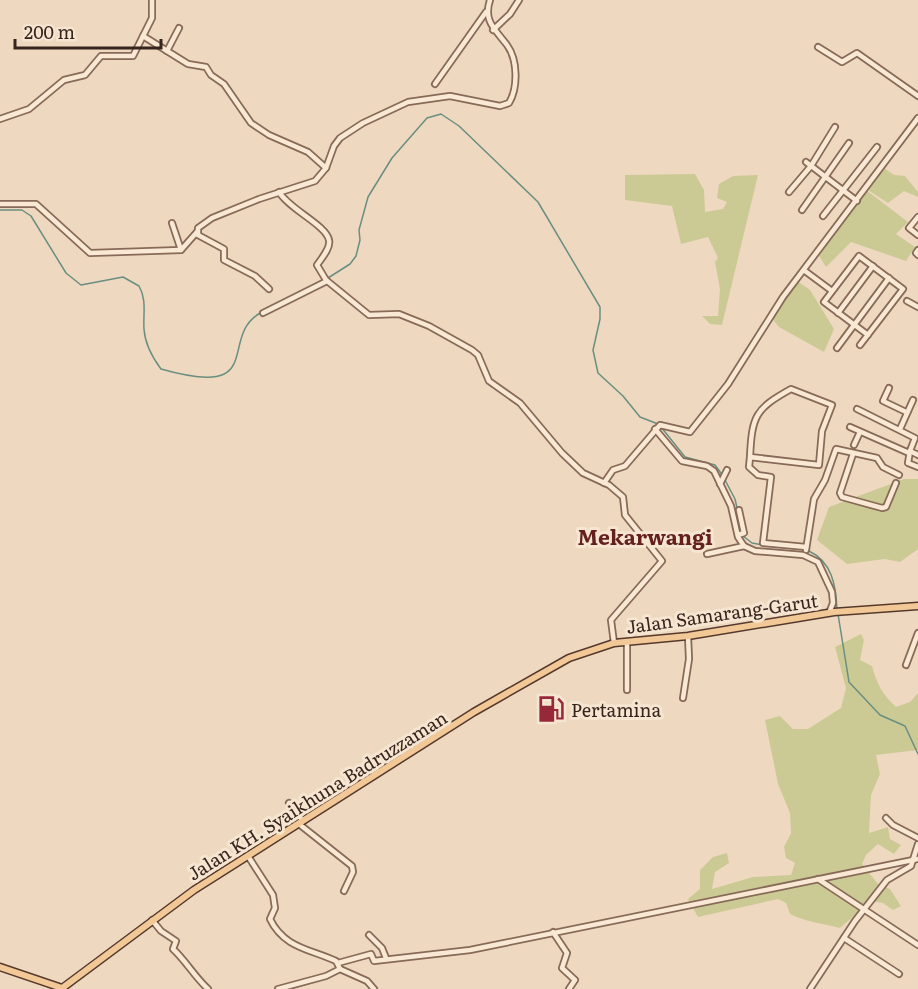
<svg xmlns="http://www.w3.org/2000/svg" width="918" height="989" viewBox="0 0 918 989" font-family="Literata,serif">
<rect width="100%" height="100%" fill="#eed9c0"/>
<g fill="#ccca94">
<polygon points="884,168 894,175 905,176 918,192 918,197 904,191 888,203 868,190"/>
<polygon points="695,174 704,190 705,212 723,209 727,202 717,198 719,184 733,176 758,175 722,325 710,324 702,316 718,316 720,289 715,262 718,258 708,237 681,244 672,206 625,200 625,175"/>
<polygon points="866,190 908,222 896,234 915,247 906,261 851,242 826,267 818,254"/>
<polygon points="797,281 810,290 834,329 824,352 779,327 771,317"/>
<polygon points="904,479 918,479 918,549 900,562 885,559 847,564 817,540 829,507"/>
<path d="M861 634 864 640 860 660 872 666C877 684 882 694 896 707L910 702 918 693V750L876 755 880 774 871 795 869 833 888 827 890 839 901 845 894 854 878 844 866 855 862 864 878 884 890 889 901 906 893 910 883 903 871 901 840 928C821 923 809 923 790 914L786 903 778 899 698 917 688 899 700 889V870L713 857 727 853 729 863 715 872 712 889 753 877 791 875 795 863 786 858 784 847 791 833 790 813 778 784 765 720 780 716 793 729H808L841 708 846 688 835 647Z"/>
</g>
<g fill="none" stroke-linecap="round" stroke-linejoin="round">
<g stroke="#6a8e80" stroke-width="1.5">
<path d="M0 210H22L31 216 66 273 81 285 123 277 139 286C147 300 143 314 144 329 145 345 152 357 161 369 270 400 216 336 262 312"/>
<polyline points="328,278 350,264 356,256 360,240 359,230 368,197 392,158 427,118 441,114 459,126 538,202 600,307 600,319 593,350 598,373 623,396 640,417 658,424"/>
<polyline points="272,306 323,280"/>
<polyline points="661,427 685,457 715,465 723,476"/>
<polyline points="725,480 735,499 737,508"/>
<polyline points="738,513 740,532"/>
<polyline points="743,536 752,543 763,545"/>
<path d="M809 551C832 562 836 585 837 610"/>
<polyline points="838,614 849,682 880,715 905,726 918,754"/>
</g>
<defs>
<g id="minor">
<polyline points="493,30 510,14 519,0"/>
<polyline points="143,36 188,64 206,67 211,75 224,84 251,123 269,135 308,152 326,168"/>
<polyline points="818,47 842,62 857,53 918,96"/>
<polyline points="167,51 179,28"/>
<polyline points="435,84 486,12"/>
<polyline points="0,119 29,109 64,80 85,75 101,56 133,56 152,18 152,0"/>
<polyline points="806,162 857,201"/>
<path d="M279 192C289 209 326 225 329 240 331 248 321 259 317 265L326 280 369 315 399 314 429 326 472 350 478 355 489 381 520 403 562 453 583 473 609 485 623 497 625 515 662 561 611 620 614 643"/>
<polyline points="789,192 811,166 835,127"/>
<polyline points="0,204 36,204 90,253 181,250"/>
<polyline points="802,210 849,143"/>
<polyline points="823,216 877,147"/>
<polyline points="918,217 909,228 918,235"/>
<polyline points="172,223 181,250 197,232"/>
<polyline points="918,250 916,253 918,255"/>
<polyline points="805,271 832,291"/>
<path d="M269 289 255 276 224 260V249L198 235V228L212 218 259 199 315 181 326 168 334 146 340 138 363 123 408 102 450 96 500 106 509 103C518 88 518 60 507 45 495 29 483 21 490 0"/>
<polyline points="907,301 918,307"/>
<polyline points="263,313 327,281"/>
<polyline points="838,313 873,266"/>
<polyline points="860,345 903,289 859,256 824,302 868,335"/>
<polyline points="837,348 889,278"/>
<polyline points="889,388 883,401 906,412"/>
<polyline points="857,409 915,438 910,451 918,455"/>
<polyline points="850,427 909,453"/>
<polyline points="655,429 682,461 707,466 714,471 731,506 738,537 744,546 755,551 803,555 818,562 832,592 833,603 829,613"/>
<polyline points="900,429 913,400"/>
<polyline points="854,445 860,432"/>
<polyline points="910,451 908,463 918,467"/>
<polyline points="853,454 840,493 842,497 882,508 886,507 896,483"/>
<path d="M750 457C752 416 755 409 791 389L832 405 822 431 819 465 750 457 749 467 758 475 771 477 763 543 806 547"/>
<polyline points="604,483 613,470 625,466 660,425 690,432 728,384 783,297 918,118"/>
<polyline points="720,484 727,470"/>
<polyline points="738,535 744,533 739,510"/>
<polyline points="806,550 814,499 825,480 836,449 877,458 883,467 899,475"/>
<polyline points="707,554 744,546"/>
<polyline points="627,642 627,690"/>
<polyline points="906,665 918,633"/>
<polyline points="683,698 689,659 688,636"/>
<polyline points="289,803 303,821"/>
<polyline points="886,818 893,825 918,838"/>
<polyline points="299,824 352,866 353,872 344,891"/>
<path d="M248 856 273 895 275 908 270 919C284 948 310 949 336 961L340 969 367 981 374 989"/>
<polyline points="818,879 918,945"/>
<path d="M152 920 161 931 176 941 173 949C186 961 194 976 208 989"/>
<polyline points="553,932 567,953 562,968 575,980 569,989"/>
<polyline points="369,935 382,948 386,958"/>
<polyline points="844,938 899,974"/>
<polyline points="338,963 371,954 374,961 470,950 918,859"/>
<polyline points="278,989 326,976 340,969"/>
<polyline points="810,989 855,921 887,880 911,866 918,844"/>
</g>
<g id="major">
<polyline points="0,967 62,988"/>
<polyline points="61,989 194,890 474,712 569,658 614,643 688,636 834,612 918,606"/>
</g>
</defs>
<use href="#minor" stroke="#876a58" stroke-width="8"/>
<use href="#major" stroke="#55392d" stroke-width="9"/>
<use href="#minor" stroke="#f9e8d3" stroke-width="4.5"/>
<use href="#major" stroke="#f2c897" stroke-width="6"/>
</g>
<defs>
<symbol id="fuel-bare" viewBox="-9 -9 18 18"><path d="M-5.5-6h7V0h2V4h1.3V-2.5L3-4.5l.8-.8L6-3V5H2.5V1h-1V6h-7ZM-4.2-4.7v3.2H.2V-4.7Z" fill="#972839" stroke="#f6e5d0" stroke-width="2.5" paint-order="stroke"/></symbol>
</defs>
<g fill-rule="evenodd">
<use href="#fuel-bare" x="532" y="690" width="38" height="38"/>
</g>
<g text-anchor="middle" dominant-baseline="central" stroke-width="6" stroke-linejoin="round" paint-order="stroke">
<g font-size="18" fill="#37251d" stroke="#f6e5d0">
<text transform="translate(722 613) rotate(-8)">Jalan Samarang-Garut</text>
<text transform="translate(317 795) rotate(-32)">Jalan KH. Syaikhuna Badruzzaman</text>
</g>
<g font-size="18" fill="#37251d" stroke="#f6e5d0" text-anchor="start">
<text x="571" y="709">Pertamina</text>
</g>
<g font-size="21" font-weight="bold" fill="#64201c" stroke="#f6e5d0">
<text x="645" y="535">Mekarwangi</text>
</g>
</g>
<path d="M15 39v9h146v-9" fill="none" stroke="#37251d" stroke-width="3"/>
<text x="24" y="39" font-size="18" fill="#37251d" stroke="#f6e5d0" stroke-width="4.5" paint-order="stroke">200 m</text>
</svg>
